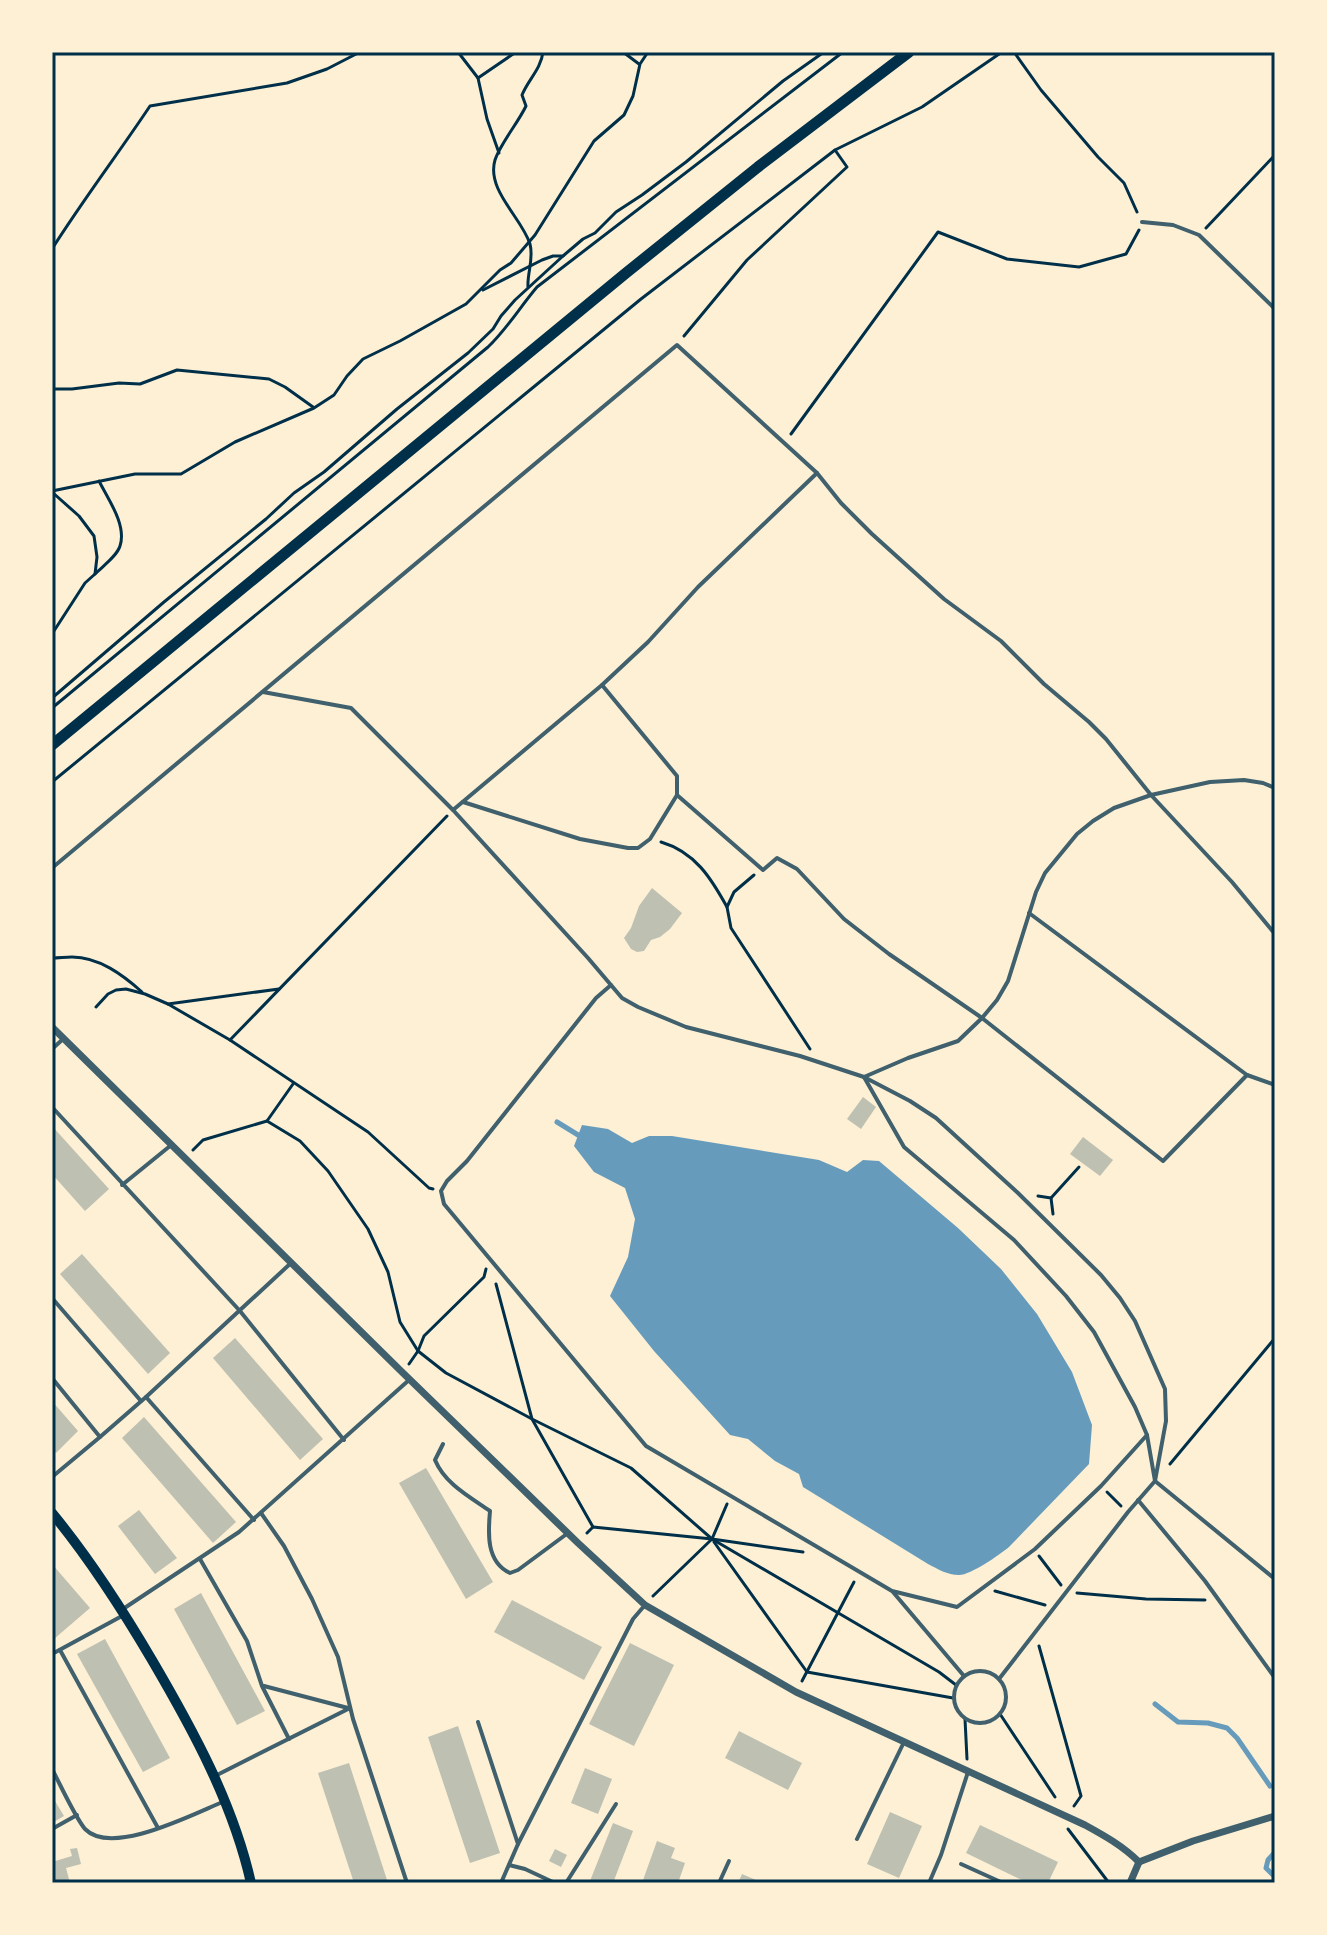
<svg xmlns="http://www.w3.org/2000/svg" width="1327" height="1935" viewBox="0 0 1327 1935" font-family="Bitter,serif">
<rect width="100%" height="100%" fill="#fdf0d5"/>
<path fill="#669bbc" d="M582 1125 608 1129 632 1143 649 1136H672L819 1160 847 1172 863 1160 879 1161 958 1228 1001 1269 1037 1314 1072 1372 1092 1425 1089 1464 1009 1547C999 1555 971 1575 959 1575 947 1575 938 1569 928 1564L803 1487 799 1474 775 1461 748 1439 730 1435 654 1351 610 1296 628 1257 635 1219 625 1188 594 1172 574 1146Z"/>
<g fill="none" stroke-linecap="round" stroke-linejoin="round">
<g stroke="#669bbc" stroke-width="5">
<polyline points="557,1122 583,1138"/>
<polyline points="1155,1704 1178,1722 1208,1723 1227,1728 1237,1738 1270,1786"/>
<polyline points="1275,1852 1268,1860 1266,1868 1275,1877"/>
</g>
</g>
<g fill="#bec0b2">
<polygon points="652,888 682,913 670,929 660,937 651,940 644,951 637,952 631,949 624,938 631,928 639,906"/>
<polygon points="863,1097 876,1107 861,1129 847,1119"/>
<polygon points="52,1126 109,1189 85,1211 52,1174"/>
<polygon points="1083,1137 1113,1160 1100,1176 1070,1154"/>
<polygon points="82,1254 170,1353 148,1374 60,1274"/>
<polygon points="235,1338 323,1439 300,1460 213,1358"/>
<polygon points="52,1401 78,1431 56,1453 52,1448"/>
<polygon points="144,1417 236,1522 213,1543 122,1438"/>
<polygon points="426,1468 493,1582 466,1599 399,1483"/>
<polygon points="139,1510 177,1558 155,1574 118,1526"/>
<polygon points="52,1564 90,1608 54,1639 52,1637"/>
<polygon points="201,1593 265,1711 237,1725 174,1609"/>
<polygon points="512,1600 602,1647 584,1680 494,1632"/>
<polygon points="105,1639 170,1758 143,1772 77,1654"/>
<polygon points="630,1643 674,1665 634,1746 589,1724"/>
<polygon points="458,1726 500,1853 470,1863 428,1737"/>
<polygon points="739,1731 802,1763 788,1790 725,1758"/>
<polygon points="349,1763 388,1883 354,1883 318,1773"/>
<polygon points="585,1768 612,1779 598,1814 571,1803"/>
<polygon points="52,1796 64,1816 52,1823"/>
<polygon points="890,1812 922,1826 899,1878 867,1864"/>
<polygon points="613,1823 633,1831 613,1883 595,1883 590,1881"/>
<polygon points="980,1825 1058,1862 1048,1883 1028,1883 966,1853"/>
<polygon points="657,1841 675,1848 671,1858 685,1863 678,1883 642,1883"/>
<polygon points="77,1848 81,1864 66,1868 70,1883 53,1883 52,1862 72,1856 70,1849"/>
<polygon points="555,1849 567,1855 561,1867 549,1861"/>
<polygon points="742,1874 763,1883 738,1883"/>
</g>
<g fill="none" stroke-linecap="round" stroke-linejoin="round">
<g stroke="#003049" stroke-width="3">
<polyline points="458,52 478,78 487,119 499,153"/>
<polyline points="623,52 639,64"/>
<polyline points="1014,52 1041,90 1098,157 1124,183 1137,212"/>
<polyline points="478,78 516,52"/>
<polyline points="1206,228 1275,155"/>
<path d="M52 249C83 200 118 154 150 106L287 83 327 69 360 52"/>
<path d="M528 287C527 273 534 259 530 244 522 218 486 190 495 160 500 144 518 123 526 106L522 95C528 80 541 69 543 52"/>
<polyline points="483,290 542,260 553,256 563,256 583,239 595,233 616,212 642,195 686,162 783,81 824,52"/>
<polyline points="684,336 747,260 847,167 835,150"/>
<polyline points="52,389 72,389 119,383 140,384 177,370 269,379 285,387 313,407"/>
<polyline points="791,434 938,232 1007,259 1079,267 1126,254 1139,230"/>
<polyline points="52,491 135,474 181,474 235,442 314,408 334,395 347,376 363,359 400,341 466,304 500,270 511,263 535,235 594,141 624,115 633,96 640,64 648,52"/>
<polyline points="52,492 79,516 94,536 97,557 95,574 85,583 52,634"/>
<path d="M95 574C103 566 117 556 120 546 127 525 108 499 99 481"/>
<polyline points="52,698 164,602 266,519 294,493 324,472 397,409 468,353 493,329 501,316 515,300 563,256"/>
<path d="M52 708 488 347C507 329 520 307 537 287L843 52"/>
<polyline points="52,782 641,299 835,150 922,107 1002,52"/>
<path d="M661 842C695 852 711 878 727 907"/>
<polyline points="754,875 734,892 727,907 731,928 810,1049"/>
<path d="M52 958C59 958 65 957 72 957 99 957 123 975 142 992"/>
<polyline points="168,1004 279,989"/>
<polyline points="96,1007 108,994 116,990 126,989 145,994 168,1004 230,1040 368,1132 429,1188 433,1189"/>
<polyline points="230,1040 447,816"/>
<polyline points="267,1121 293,1084"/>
<polyline points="193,1150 203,1140 267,1121 300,1141 328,1171 368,1229 388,1272 400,1322 418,1351 446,1373 532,1419 631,1468 712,1539 939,1672 956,1685"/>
<polyline points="1038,1196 1051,1198 1053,1214"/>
<polyline points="1051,1198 1079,1167"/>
<polyline points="496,1284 532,1419 593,1527"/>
<polyline points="409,1364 418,1351 424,1336 484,1277 486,1269"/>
<polyline points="1170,1464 1275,1338"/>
<polyline points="1107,1492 1121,1506"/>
<polyline points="587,1533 593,1527 712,1539 803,1552"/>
<polyline points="714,1542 807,1672 953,1698"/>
<polyline points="1039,1556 1061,1585"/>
<polyline points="995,1591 1045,1605"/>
<polyline points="1077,1593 1146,1599 1205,1600"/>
<polyline points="653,1596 712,1539 727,1504"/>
<polyline points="1039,1646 1081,1796 1074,1806"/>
<polyline points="802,1681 854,1582"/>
<polyline points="1000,1714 1055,1797"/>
<polyline points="965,1719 967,1759"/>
<polyline points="1068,1829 1109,1883"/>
</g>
<g stroke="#3f606c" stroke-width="4">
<polyline points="1142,222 1173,225 1199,235 1275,309"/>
<polyline points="263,692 351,708 453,810 588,958 622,998 638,1007 686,1027 800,1056 864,1077 910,1101 936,1118 1018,1193 1101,1275 1120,1298 1135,1321 1165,1389 1166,1421 1155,1481 1128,1512 999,1679"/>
<polyline points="1275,788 1263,783 1244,780 1210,782 1151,795 1114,808 1093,821 1077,834 1045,873 1036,892 1008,981 997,1000 982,1018 958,1041 908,1058 864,1077 904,1147 1014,1240 1066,1296 1094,1332 1135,1407 1147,1435 1155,1481 1275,1579"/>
<polyline points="677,795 763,870 777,858 797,869 844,919 889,954 982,1018 1163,1161 1247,1075"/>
<polyline points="463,802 580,839 628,848 638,848 650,839 677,795 677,776 602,685"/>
<polyline points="453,810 602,685 648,642 698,587 817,473"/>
<polyline points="52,868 677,345 817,473 841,503 872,534 944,599 1001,641 1044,684 1089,722 1106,739 1151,795 1232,882 1275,934"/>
<polyline points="1029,913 1247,1075 1275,1085"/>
<polyline points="611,985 596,998 467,1161 447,1181 441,1191 444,1204 646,1446 892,1591 957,1607 1035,1549 1101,1486 1147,1435"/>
<polyline points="52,1049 62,1040"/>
<polyline points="52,1107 240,1311 344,1440"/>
<polyline points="122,1185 170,1146"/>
<polyline points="52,1298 141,1401"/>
<polyline points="52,1378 100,1437 52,1477"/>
<polyline points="146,1397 254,1520"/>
<polyline points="100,1437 146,1397 291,1263"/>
<path d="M443 1444 435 1460C445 1484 470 1497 490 1511 488 1533 486 1562 510 1573L518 1570 568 1533"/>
<polyline points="1138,1500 1205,1581 1275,1678"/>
<polyline points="261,1513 284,1546 312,1599 338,1657 353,1719 407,1883"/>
<polyline points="200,1559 247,1641 262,1686 289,1739"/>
<polyline points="893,1592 964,1676"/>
<polyline points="123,1609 239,1532 409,1380"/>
<polyline points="60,1650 158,1828"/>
<polyline points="52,1654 122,1616"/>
<circle cx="980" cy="1697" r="26"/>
<polyline points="264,1686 348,1708"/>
<polyline points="478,1722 518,1844"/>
<path d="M52 1769C60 1784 75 1817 85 1829 112 1857 195 1813 225 1801"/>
<polyline points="217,1775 350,1708"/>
<polyline points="52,1829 77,1815"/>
<polyline points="857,1839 904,1742"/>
<polyline points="961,1864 1003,1883"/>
<polyline points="509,1865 525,1869 555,1883"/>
<polyline points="501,1883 518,1844 633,1619 645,1605"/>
<polyline points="566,1883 616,1804"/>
<polyline points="719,1883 729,1861"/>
<polyline points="929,1883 941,1855 968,1772"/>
</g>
<g stroke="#3f606c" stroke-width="7">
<path d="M52 1027 402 1372 578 1543 645 1605 796 1692 1085 1825C1105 1836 1123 1846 1139 1862"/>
<polyline points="1139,1862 1193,1841 1275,1816"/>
<polyline points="1130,1883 1139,1862"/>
</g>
<path stroke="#003049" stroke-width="10" d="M52 1513C90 1559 122 1609 152 1660 193 1730 233 1803 251 1883"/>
<polyline stroke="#003049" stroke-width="11" points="52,745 626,273 758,167 909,52"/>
</g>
<rect width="1327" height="1935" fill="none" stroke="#fdf0d5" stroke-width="108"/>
<rect x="54" y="54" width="1219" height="1827" fill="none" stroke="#003049" stroke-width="3"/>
</svg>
